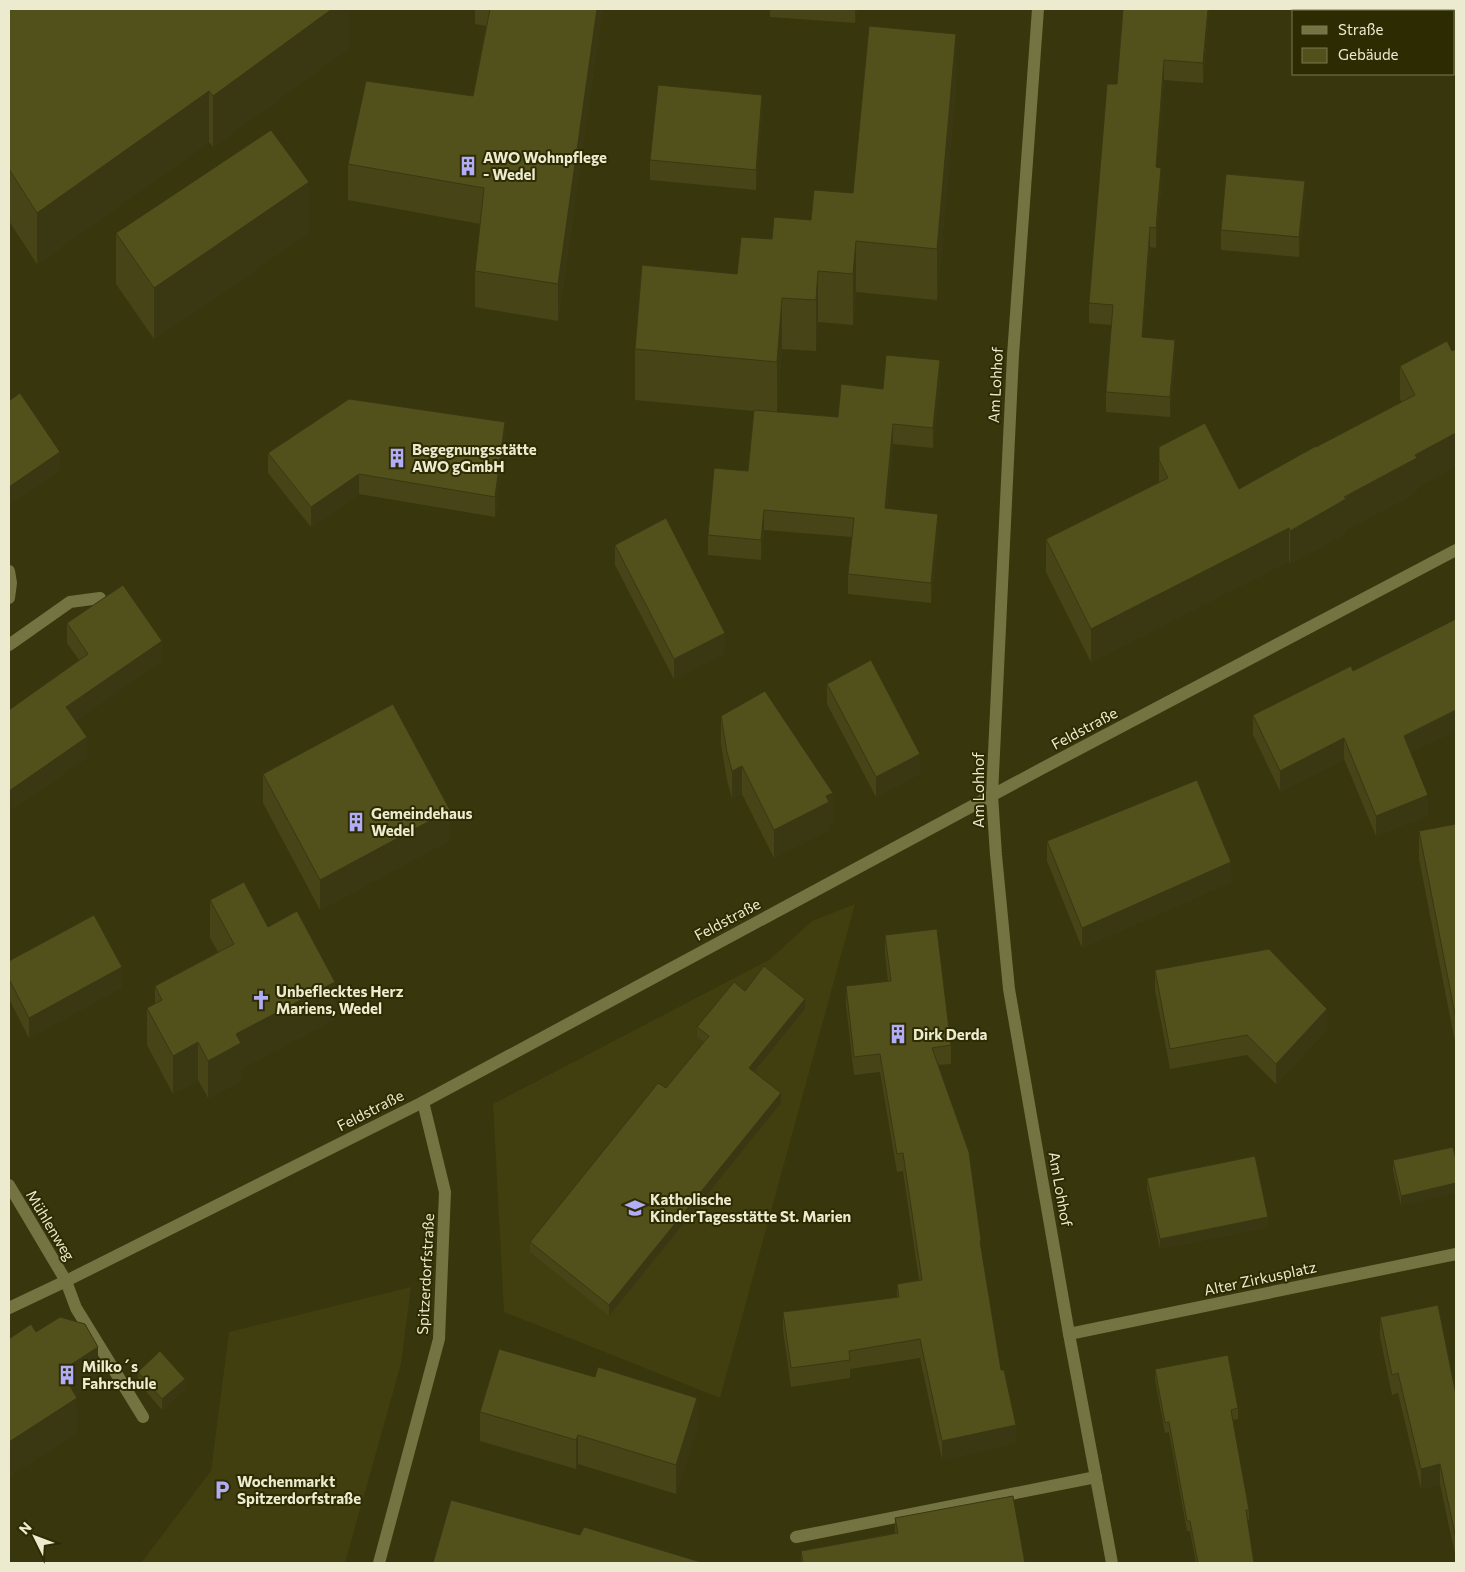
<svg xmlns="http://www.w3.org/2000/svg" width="1465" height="1572" viewBox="0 0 1465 1572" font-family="Commissioner,sans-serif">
<rect width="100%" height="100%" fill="#37360d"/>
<g fill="#413f0f">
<polygon points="855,904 720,1398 504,1312 493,1104 769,960 812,921"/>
<polygon points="411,1287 401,1364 345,1563 141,1563 211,1471 229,1332"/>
</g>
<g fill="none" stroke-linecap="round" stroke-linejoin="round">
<g stroke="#747342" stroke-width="12">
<polyline points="1038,9 1013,355 992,795 996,855 1009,989 1069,1334 1112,1563"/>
<polyline points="9,571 11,583 9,598"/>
<polyline points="9,645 70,602 100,598"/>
<polyline points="9,1185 66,1281 76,1308 143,1417"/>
<polyline points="9,1308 66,1281 423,1102 1041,769 1456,550"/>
<polyline points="1069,1334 1456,1254"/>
<polyline points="796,1537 1096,1477"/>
<polyline points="379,1563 439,1339 445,1192 423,1102"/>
</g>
</g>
<g fill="#474517">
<polygon points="9,9 349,9 349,48 213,147 209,142 37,264 9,221"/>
<polygon points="475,9 602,9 558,321 475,307 475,271 480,224 348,200 348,164 473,96 486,26 475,24"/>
<polygon points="770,9 857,9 855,23 770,17"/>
<polygon points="1209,9 1203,83 1164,80 1157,167 1161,188 1156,248 1150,247 1143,338 1175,360 1170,417 1106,412 1106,392 1112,325 1089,323 1089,303 1117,84"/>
<polygon points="956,85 937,300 856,292 853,325 818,322 816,351 782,349 777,412 838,417 883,389 940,380 933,448 893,444 887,508 938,534 931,603 848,594 848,574 852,537 764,530 761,560 708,555 708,535 748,471 754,411 635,400 635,349 737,274 772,239 811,220 853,193"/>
<polygon points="762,115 756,190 650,180 650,160"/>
<polygon points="1305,201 1299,257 1221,250 1221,230"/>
<polygon points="116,233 309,233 154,339 116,284"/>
<polygon points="1456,349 1456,466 1417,487 1417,492 1346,530 1346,533 1290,564 1289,561 1091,662 1046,572 1046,539 1159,483 1159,447 1239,489 1402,402 1400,399 1400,366 1452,351"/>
<polygon points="505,442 495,517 359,494 311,527 268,473 268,453"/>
<polygon points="615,545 725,653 674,679 615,565"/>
<polygon points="1456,619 1456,730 1411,752 1428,815 1376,836 1344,759 1280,791 1253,735 1253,715 1353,671"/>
<polygon points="67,623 162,661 75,721 87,757 9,811 9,710 79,660 67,643"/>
<polygon points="827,684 920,774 876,797 827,704"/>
<polygon points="721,716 833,821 829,823 829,830 774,858 742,794 732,799 727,780 721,744"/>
<polygon points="263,774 450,840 320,910 263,803"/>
<polygon points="1456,824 1456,1047 1419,859 1419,831"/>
<polygon points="1047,841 1231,882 1082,948 1047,861"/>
<polygon points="210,900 268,927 335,1019 241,1069 241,1081 208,1098 198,1080 173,1094 147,1045 147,1008 155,1003 155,986 218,952 210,938"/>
<polygon points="885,935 951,1045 951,1064 938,1065 981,1240 981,1249 1001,1370 1016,1443 942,1460 920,1358 850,1369 850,1378 791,1387 783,1330 783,1312 897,1297 897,1284 919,1280 903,1171 897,1172 880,1072 854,1075 846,1005 846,986 888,982 885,953"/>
<polygon points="9,961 122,987 29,1038 9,999"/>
<polygon points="1155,970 1327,1029 1276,1084 1247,1055 1170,1069 1155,990"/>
<polygon points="745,991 805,1009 754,1072 781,1103 609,1316 530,1252 530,1242 666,1088 704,1042 697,1037 697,1027"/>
<polygon points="1393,1160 1456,1161 1401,1206 1393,1171"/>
<polygon points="1147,1178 1268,1227 1160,1249 1147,1188"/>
<polygon points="1380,1317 1456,1395 1456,1559 1440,1484 1421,1489 1398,1393 1392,1395 1380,1337"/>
<polygon points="1155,1369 1238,1408 1238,1419 1232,1420 1249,1510 1249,1520 1247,1520 1254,1563 1196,1563 1190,1531 1187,1531 1169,1432 1165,1433 1155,1379"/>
<polygon points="138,1372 185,1389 162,1410 138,1382"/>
<polygon points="595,1377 697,1427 676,1494 578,1464 576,1469 480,1441 480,1412"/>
<polygon points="895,1518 1025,1563 801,1563 801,1551 895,1533"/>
</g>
<g fill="#393813">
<polygon points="332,9 349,9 349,48 213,147 213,96"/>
<polygon points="597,9 602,9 558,321 558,284"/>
<polygon points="855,9 857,9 855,23"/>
<polygon points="1208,9 1209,9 1203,83 1203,63"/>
<polygon points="956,34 956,85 937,300 937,249"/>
<polygon points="1164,60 1164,80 1156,187 1156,167"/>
<polygon points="209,91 209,142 37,264 37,213"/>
<polygon points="762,95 762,115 756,190 756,170"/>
<polygon points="1161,168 1161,188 1156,248 1156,228"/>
<polygon points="1305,181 1305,201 1299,257 1299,237"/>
<polygon points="309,182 309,233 154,339 154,288"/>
<polygon points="1150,227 1150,247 1142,357 1142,337"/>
<polygon points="856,241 856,292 853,325 853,274"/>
<polygon points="818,271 818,322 816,351 816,300"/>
<polygon points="782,298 782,349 777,413 777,362"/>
<polygon points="1175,340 1175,360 1170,417 1170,397"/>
<polygon points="940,360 940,380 933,448 933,428"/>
<polygon points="505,422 505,442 495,517 495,497"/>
<polygon points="893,424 893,444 885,528 885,508"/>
<polygon points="1456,433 1456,466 1417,487 1417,492 1346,530 1346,533 1290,564 1290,531 1415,455"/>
<polygon points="60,452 60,471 9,506 9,487"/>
<polygon points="359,474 359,494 311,527 311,507"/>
<polygon points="764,510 764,530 761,560 761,540"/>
<polygon points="938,514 938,534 931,603 931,583"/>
<polygon points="1289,528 1289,561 1091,662 1091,629"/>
<polygon points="725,633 725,653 674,679 674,659"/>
<polygon points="162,641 162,661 66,728 66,707"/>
<polygon points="1456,710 1456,730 1404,756 1404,736"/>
<polygon points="87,737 87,757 9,811 9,791"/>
<polygon points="1344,738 1344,759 1280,791 1280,771"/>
<polygon points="920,754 920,774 876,797 876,777"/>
<polygon points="742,766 742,794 732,799 732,771"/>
<polygon points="833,793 833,821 829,823 829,830 774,858 774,830"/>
<polygon points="1428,795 1428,815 1376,836 1376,816"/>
<polygon points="450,810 450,840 320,910 320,880"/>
<polygon points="1231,862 1231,882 1082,948 1082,928"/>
<polygon points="122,967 122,987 29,1038 29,1018"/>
<polygon points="335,982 335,1019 241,1069 241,1081 208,1098 208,1061 236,1034"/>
<polygon points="805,999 805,1009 749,1078 749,1068"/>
<polygon points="1327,1009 1327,1029 1276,1084 1276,1064"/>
<polygon points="198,1042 198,1080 173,1094 173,1056"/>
<polygon points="781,1093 781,1103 609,1316 609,1305"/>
<polygon points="1456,1183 1456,1193 1401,1206 1401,1196"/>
<polygon points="1268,1217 1268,1227 1160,1249 1160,1239"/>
<polygon points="98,1347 98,1382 61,1406 61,1371"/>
<polygon points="185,1379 185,1389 162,1410 162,1399"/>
<polygon points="77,1398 77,1433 9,1477 9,1442"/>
<polygon points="697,1398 697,1427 676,1494 676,1465"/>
<polygon points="1016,1425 1016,1443 942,1460 942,1441"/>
<polygon points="578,1435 578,1464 576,1469 576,1440"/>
<polygon points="1440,1464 1440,1484 1421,1489 1421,1469"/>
</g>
<g fill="#52501b" stroke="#393813">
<polygon points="9,9 332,9 213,96 209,91 37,213 9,169"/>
<polygon points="490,9 597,9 558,284 475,271 484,188 348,164 366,81 473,96"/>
<polygon points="1123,9 1208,9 1203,63 1164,60 1156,167 1161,168 1156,228 1150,227 1142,337 1175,340 1170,397 1106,392 1113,305 1089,303 1107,84 1117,84"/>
<polygon points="869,26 956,34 937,249 856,241 853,274 818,271 816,300 782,298 777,362 635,349 642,265 737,274 741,237 772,239 774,217 811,220 814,190 853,193"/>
<polygon points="658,85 762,95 756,170 650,160"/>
<polygon points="271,130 309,182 154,288 116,233"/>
<polygon points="1226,174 1305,181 1299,237 1221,230"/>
<polygon points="1447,341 1452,351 1456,349 1456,433 1415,455 1417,458 1344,497 1346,499 1290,531 1289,528 1091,629 1046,539 1168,478 1159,460 1159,447 1205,423 1239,489 1316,446 1316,447 1415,395 1400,366"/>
<polygon points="886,355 940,360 933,428 893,424 885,508 938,514 931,583 848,574 854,518 764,510 761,540 708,535 714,468 748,471 754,410 838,417 841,384 883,389"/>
<polygon points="20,393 60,452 9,487 9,401"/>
<polygon points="349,399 505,422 495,497 359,474 311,507 268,453"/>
<polygon points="666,518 725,633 674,659 615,545"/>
<polygon points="123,585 162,641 66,707 87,737 9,791 9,710 88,654 67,623"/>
<polygon points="1456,619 1456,710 1404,736 1428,795 1376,816 1344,738 1280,771 1253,715 1351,666 1353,671"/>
<polygon points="871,660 920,754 876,777 827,684"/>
<polygon points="765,691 833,793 826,796 829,802 774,830 742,766 732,771 727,752 721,716"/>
<polygon points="393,704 450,810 320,880 263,774"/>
<polygon points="1197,780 1231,862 1082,928 1047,841"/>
<polygon points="1456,824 1456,1019 1419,831"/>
<polygon points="244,882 268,927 297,911 335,982 236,1034 241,1043 208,1061 198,1042 173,1056 147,1008 162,1000 155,986 234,944 210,900"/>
<polygon points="94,915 122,967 29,1018 9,979 9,961"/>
<polygon points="937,929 951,1045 932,1048 969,1152 981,1240 980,1241 1001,1370 1004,1370 1016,1425 942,1441 920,1339 849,1351 850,1360 791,1368 783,1312 899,1297 897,1284 922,1280 903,1153 897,1154 880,1054 854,1057 846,986 891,981 885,935"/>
<polygon points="1269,949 1327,1009 1276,1064 1247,1035 1170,1049 1155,970"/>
<polygon points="764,966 805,999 749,1068 781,1093 609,1305 530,1242 658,1083 666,1088 709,1036 697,1027 734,982 745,991"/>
<polygon points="1453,1147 1456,1161 1456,1183 1401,1196 1393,1160"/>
<polygon points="1255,1156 1268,1217 1160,1239 1147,1178"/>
<polygon points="1438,1305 1456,1395 1456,1539 1440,1464 1421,1469 1398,1373 1392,1375 1380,1317"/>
<polygon points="60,1317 85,1324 98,1347 61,1371 77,1398 9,1442 9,1339 31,1324 36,1332"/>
<polygon points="499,1349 595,1377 598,1367 697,1398 676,1465 578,1435 576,1440 480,1412"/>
<polygon points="160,1351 185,1379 162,1399 138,1372"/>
<polygon points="1228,1355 1238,1408 1231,1410 1249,1510 1246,1510 1254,1563 1198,1563 1190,1521 1187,1521 1169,1422 1165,1423 1155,1369"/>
<polygon points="1013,1496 1025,1563 803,1563 801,1551 898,1533 895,1518"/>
<polygon points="451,1500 580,1535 584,1527 704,1563 433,1563"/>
</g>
<defs>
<symbol id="building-bare" viewBox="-9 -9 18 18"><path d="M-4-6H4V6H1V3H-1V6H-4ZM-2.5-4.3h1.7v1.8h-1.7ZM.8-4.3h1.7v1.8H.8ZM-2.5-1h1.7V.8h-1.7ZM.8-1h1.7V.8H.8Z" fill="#b2adf9" stroke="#2d2b02" stroke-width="2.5" paint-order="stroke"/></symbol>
<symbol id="church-bare" viewBox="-9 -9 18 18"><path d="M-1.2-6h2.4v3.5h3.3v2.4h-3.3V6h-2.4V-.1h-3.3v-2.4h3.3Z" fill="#b2adf9" stroke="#2d2b02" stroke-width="2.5" paint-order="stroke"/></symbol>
<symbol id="school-bare" viewBox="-9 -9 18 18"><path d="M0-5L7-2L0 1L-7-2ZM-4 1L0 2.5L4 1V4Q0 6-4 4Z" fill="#b2adf9" stroke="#2d2b02" stroke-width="2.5" paint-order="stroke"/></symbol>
<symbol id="parking-bare" viewBox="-9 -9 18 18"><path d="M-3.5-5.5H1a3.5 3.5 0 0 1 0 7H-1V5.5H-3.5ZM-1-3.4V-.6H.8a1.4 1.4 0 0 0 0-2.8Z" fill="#b2adf9" stroke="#2d2b02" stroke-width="2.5" paint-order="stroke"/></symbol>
</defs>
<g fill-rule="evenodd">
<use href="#building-bare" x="454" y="152" width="28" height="28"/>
<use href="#building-bare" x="383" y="444" width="28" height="28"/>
<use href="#building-bare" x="342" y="808" width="28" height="28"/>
<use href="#church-bare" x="247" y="986" width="28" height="28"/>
<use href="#building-bare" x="884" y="1020" width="28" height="28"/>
<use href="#school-bare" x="621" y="1194" width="28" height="28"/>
<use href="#building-bare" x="53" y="1361" width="28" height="28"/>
<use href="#parking-bare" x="208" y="1476" width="28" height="28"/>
</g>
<g text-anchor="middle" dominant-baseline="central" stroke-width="4" stroke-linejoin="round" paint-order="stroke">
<g font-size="15" font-weight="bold" fill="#ecebd0" stroke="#2d2b02" text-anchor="start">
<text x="483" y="157">AWO Wohnpflege<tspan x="483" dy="17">- Wedel</tspan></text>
<text x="412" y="449">Begegnungsstätte<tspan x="412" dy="17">AWO gGmbH</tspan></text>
<text x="371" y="813">Gemeindehaus<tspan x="371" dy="17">Wedel</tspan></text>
<text x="276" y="991">Unbeflecktes Herz<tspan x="276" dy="17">Mariens, Wedel</tspan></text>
<text x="913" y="1034">Dirk Derda</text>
<text x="650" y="1199">Katholische<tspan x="650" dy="17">KinderTagesstätte St. Marien</tspan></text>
<text x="82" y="1366">Milko´s<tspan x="82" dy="17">Fahrschule</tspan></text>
<text x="237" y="1481">Wochenmarkt<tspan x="237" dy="17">Spitzerdorfstraße</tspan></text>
</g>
<g font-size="15" fill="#ecebd0" stroke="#2d2b02">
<text transform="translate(995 385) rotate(-87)">Am Lohhof</text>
<text transform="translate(1084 728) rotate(-28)">Feldstraße</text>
<text transform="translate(978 790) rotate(-90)">Am Lohhof</text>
<text transform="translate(727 919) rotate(-28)">Feldstraße</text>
<text transform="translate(370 1110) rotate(-27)">Feldstraße</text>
<text transform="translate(1061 1189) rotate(80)">Am Lohhof</text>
<text transform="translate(51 1225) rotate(59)">Mühlenweg</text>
<text transform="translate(425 1274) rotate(-87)">Spitzerdorfstraße</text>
<text transform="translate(1260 1278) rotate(-12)">Alter Zirkusplatz</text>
</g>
</g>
<rect width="1465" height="1572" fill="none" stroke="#ecebd0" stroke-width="20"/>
<rect x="1292" y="10" width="162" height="65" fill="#2d2b02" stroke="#797854"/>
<rect x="1302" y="26" width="25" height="8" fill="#747342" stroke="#797854"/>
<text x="1338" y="35" font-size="15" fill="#ecebd0">Straße</text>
<rect x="1302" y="48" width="25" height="15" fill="#52501b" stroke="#797854"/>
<text x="1338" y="60" font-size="15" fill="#ecebd0">Gebäude</text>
<g transform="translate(35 1537) rotate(312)" stroke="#2d2b02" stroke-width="4" paint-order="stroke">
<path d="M0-4L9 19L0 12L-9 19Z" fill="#ecebd0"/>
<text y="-8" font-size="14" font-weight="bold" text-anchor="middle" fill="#ecebd0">N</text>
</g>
</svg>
